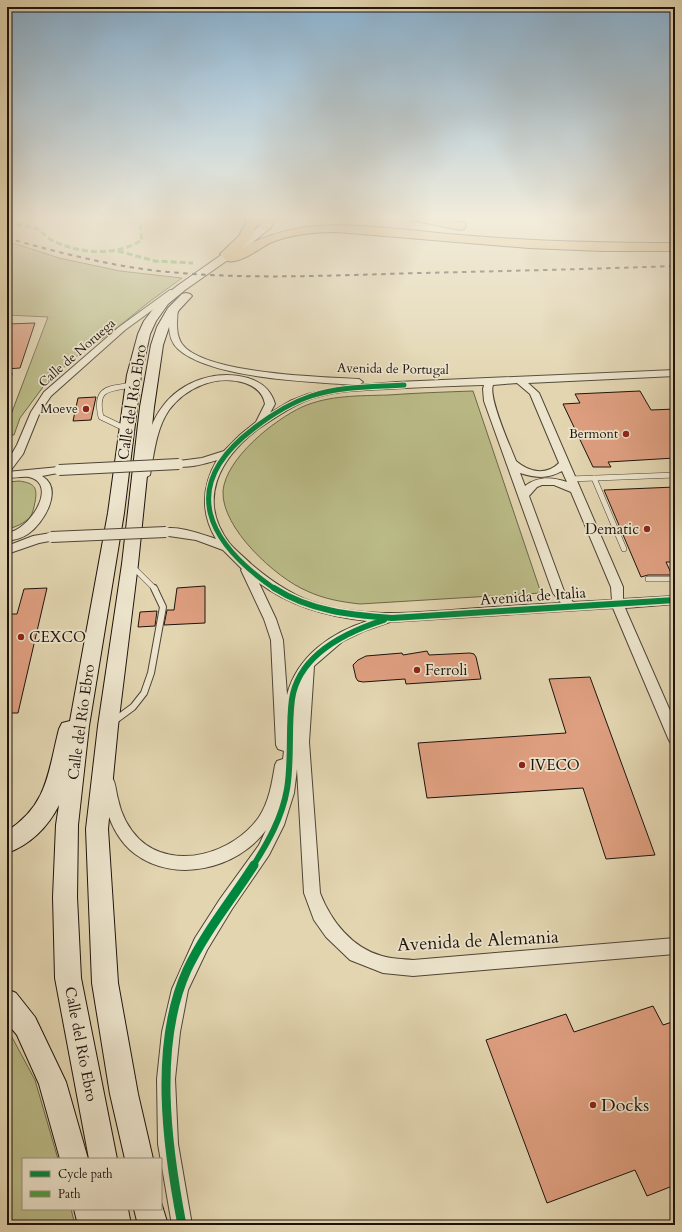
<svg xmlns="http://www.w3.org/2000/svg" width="682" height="1232" viewBox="0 0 682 1232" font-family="Cardo,serif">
<rect width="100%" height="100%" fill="#e2d5b0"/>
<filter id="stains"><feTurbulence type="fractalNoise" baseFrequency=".005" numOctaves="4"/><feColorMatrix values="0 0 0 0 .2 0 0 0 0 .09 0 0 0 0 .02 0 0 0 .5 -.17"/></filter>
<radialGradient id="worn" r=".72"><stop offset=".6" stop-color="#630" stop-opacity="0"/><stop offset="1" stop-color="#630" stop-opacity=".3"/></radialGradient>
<g fill="#babb87" stroke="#6c674a">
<polygon points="7,241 59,258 120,271 182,278 149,302 113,331 76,357 46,383 20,418 14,435 7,435 7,425 48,317 7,315"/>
<path d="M473 391 541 593 360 604C342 602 324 599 307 591 276 578 221 528 223 491 226 458 274 420 302 407 329 395 359 396 388 395 416 393 444 392 473 391Z"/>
<path d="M19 481C34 483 38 487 35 502 34 507 33 513 30 517 25 523 14 528 7 529V482Z"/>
<polygon points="7,1028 35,1080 58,1159 23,1159 23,1209 71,1209 75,1225 7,1225"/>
</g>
<g fill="#de9f80" stroke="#1e130d">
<polygon points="35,323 20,368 7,369 7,324"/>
<polygon points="640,391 651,410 675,409 675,458 608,462 611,467 593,467 563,404 580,403 575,394"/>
<polygon points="96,397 91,420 73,421 78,398"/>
<polygon points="675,487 675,562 666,562 672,575 648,575 641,577 604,490"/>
<polygon points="205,586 205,623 164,625 167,610 174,610 177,588"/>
<polygon points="47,588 18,713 7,713 7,614 17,614 24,589"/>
<polygon points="157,611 155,626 138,627 140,612"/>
<polygon points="427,651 429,655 470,653 474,654 476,657 481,679 406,684 405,679 363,682 358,681 356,678 353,665 358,660 366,656 402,653 403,655"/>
<polygon points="590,677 655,855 606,859 583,788 427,798 418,743 566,733 549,679"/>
<polygon points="653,1006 663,1025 675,1021 675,1185 647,1196 635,1170 547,1203 486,1040 566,1014 574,1032"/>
</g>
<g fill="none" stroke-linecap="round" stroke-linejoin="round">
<defs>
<polyline id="lane-far2" points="9,378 10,374"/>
<g id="lane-far1">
<polyline points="7,382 9,377"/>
<path d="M126 429 101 417C94 387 109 389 132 385"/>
<polyline points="594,478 624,549"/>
<polyline points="570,479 675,475"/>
<polyline points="132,566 155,589"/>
<polyline points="648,579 675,579"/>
</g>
<polyline id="lane" points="114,721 133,707 144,693 151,673 163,607 154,588"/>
<g id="street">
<polygon points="170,290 176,290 177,292 125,330 51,396 40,412 23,454 11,470 7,471 7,462 17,445 31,412 44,392 119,327"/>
<path d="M171 306H174L178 308C177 319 175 334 182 344 204 374 322 377 359 379L363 382 359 385C314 382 211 379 178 349 171 343 169 333 169 324 169 318 169 311 171 306Z"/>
<path d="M675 370V376L528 383 539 393 623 587V599L675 596V604L625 608 675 722V744L670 742 668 738 613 608 390 622 364 631 343 641 314 666 309 742 320 893C331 921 352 948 382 956 392 959 403 959 413 960L675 938V954L413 976 383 973 350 960 326 937 314 920 304 893 297 769 294 793 284 825 269 855 232 909 207 950 188 990 180 1032 175 1079 178 1144 192 1225H172L158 1144 157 1079 162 1032 172 989 195 938 220 899 259 845 266 830C238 869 175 884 135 854 120 843 111 825 106 808 103 799 99 787 103 779L108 777 113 779C116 785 116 792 118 799 121 814 128 828 139 839 174 872 234 853 259 817 269 802 272 783 275 765L277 761 283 759 284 751 278 749 276 745 271 640 264 619 241 570 242 569 223 550 196 540 162 535 161 532 162 529C178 525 201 534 216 539 200 512 202 486 217 460 208 463 181 471 174 464L179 461 202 458 224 451 241 434 256 422 265 404C263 393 256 387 245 383 217 374 186 387 169 410 156 429 154 454 150 475L145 478 140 475C145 451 147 426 163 406 182 381 217 369 248 378 261 382 271 389 275 404L270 413 290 401 308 394 345 386 397 382ZM517 383 530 394 559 463C546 476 529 472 516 461 510 446 488 397 493 385ZM484 385 483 389 484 401 553 593 561 603C524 605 488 607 452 610 408 613 362 617 319 604 294 597 271 581 251 564 244 557 236 551 230 544 196 500 220 458 258 429 273 419 288 408 305 401 331 391 359 390 387 389 419 387 452 386 484 385ZM562 471 567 482C552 477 538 476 525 486L520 473C535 478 548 479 562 471ZM542 485H554L571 492 611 587 612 600 573 602 564 591 529 496 537 487ZM259 583C291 607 328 617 368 621 332 632 297 656 287 695L283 640 276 619Z"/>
<path d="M59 467 64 470 63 472 42 476C64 489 44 523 28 534 22 538 14 540 7 541V533C30 530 59 484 29 477 23 476 14 478 7 478V472Z"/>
<polygon points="51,533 55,534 56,537 55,540 39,543 7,554 7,546 33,536"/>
</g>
<g id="secondary">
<path d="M266 223 271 226 270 228 252 243 185 290 168 304 156 321 150 334 141 375 124 513 89 726 78 825 77 897 81 978 117 1159H89L55 978 53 897 56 825 59 805C48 827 30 845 7 853V831C48 805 48 772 59 729L62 723 70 721 108 513 127 375 138 334 144 321 160 300 177 286 244 239 262 224Z"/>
<polygon points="186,293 190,294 192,296 179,310 169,327 163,345 154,407 138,564 118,726 108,829 118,983 138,1094 153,1159 125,1159 110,1094 92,983 86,829 98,726 122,564 140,407 151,345 157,327 168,308 182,294"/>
<polygon points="7,989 16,993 35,1017 66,1082 88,1159 60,1159 39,1084 17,1035 7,1023"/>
<polygon points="161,1202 168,1225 138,1225 134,1209 161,1209"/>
<polygon points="74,1209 128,1209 131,1225 78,1225"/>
</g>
<g id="highway">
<path d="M244 217H256L258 222 251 238 242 248C295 219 343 224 401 229 434 233 467 236 500 238 558 242 616 243 675 243V251H602L529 248 337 232C314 232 291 234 270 243 258 249 241 264 227 261L220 254 239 236 246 222Z"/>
<polygon points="264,217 276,217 270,229 262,229 260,226"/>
<polygon points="409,217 433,217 464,223 466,226 464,229 460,230 411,220"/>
</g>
</defs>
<use href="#lane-far2" stroke="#4f4436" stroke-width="5"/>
<use href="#lane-far1" stroke="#4f4436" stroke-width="6"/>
<use href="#lane" stroke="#4f4436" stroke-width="8"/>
<use href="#street" stroke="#4f4436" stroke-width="2"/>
<use href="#secondary" stroke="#1e130d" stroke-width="2"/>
<use href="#highway" stroke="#1e130d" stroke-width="2"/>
<use href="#lane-far2" stroke="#ece4cc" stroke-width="4"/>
<use href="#lane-far1" stroke="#ece4cc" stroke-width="5"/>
<use href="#lane" stroke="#ece4cc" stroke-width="6"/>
<use href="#street" fill="#ece4cc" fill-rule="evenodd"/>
<use href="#secondary" fill="#ece4cc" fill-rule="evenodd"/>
<use href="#highway" fill="#e1ba78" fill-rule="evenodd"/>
<path stroke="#1e130d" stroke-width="2" stroke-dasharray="4.5 4.5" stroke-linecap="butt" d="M7 238C60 253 114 267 169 272 253 280 338 275 422 273 506 271 591 269 675 266"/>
<defs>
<g id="street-bridge">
<polyline points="59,470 179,464"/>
<polyline points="51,537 166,532"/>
</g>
</defs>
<use href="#street-bridge" stroke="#4f4436" stroke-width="12" stroke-linecap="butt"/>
<use href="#street-bridge" stroke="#ece4cc" stroke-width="10"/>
<g stroke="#4fa03e" stroke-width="3" stroke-dasharray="6 3" stroke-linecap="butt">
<path d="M7 223C16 225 26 225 34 228 41 230 44 235 50 239 77 254 115 257 142 240L140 229 141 226 134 217"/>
<polyline points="118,251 155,261 193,263"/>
</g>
<defs>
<path id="cycleway-far2" d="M275 589C208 543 177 487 253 429 271 415 290 403 311 396 341 386 373 387 404 385"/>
<g id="cycleway-far1">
<path d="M274 588C310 611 350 615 392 618L675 600"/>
<path d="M253 866C268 842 282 818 287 789 292 759 288 728 292 699 299 654 346 632 384 620"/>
</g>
<path id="cycleway" d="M182 1225C167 1147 153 1045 187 970 205 932 231 901 254 865"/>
</defs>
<use href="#cycleway-far2" stroke="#ece4cc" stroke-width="7"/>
<use href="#cycleway-far1" stroke="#ece4cc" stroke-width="9"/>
<use href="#cycleway" stroke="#ece4cc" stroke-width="12"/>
<use href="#cycleway-far2" stroke="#00873e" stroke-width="5"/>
<use href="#cycleway-far1" stroke="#00873e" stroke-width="6"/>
<use href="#cycleway" stroke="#00873e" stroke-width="9"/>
</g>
<linearGradient id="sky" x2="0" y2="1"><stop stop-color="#89b4d5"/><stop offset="0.56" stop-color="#f2ecdb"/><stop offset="1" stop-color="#f2ecdb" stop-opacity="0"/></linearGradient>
<rect width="682" height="389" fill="url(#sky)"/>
<g fill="#8f2418" stroke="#ece4cc" stroke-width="1.5">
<circle cx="86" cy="409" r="4"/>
<circle cx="626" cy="434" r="4"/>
<circle cx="647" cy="529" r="4"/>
<circle cx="21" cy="637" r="4"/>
<circle cx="417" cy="670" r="4"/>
<circle cx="522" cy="765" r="4"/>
<circle cx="593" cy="1105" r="4"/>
</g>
<g text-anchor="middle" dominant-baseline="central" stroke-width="3.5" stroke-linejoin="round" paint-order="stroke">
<g font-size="13" fill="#1e130d" stroke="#ece4cc">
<text transform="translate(77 353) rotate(-41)">Calle de Noruega</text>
<text transform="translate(393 369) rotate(1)">Avenida de Portugal</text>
</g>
<g font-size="13" fill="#1e130d" stroke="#ece4cc" text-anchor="end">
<text x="78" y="409">Moeve</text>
<text x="618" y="434">Bermont</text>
</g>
<g font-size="15" fill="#1e130d" stroke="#ece4cc">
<text transform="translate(132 402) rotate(-81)">Calle del Río Ebro</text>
<text transform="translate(533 596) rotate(-4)">Avenida de Italia</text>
<text transform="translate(81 722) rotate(-82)">Calle del Río Ebro</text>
<text transform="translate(81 1044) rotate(79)">Calle del Río Ebro</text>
</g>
<g font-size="15" fill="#1e130d" stroke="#ece4cc" text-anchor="start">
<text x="639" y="529" text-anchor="end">Dematic</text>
<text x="29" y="637">CEXCO</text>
<text x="425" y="670">Ferroli</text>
<text x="530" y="765">IVECO</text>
</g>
<g font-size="18" fill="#1e130d" stroke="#ece4cc">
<text transform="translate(478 941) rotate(-3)">Avenida de Alemania</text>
</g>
<g font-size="18" fill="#1e130d" stroke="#ece4cc" text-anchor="start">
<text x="601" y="1105">Docks</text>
</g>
</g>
<rect width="682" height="1232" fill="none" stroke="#e2d5b0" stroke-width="24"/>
<rect x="8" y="8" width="666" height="1216" fill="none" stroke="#1e130d" stroke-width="2"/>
<rect x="12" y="12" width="658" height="1208" fill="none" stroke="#1e130d"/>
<rect x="22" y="1158" width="140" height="52" fill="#ece4cc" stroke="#9a9080"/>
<rect x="30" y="1171" width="20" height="6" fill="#00873e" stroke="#9a9080"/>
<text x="58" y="1178" font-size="12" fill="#1e130d">Cycle path</text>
<rect x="30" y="1191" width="20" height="6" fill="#4fa03e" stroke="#9a9080"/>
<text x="58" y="1198" font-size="12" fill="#1e130d">Path</text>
<rect width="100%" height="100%" filter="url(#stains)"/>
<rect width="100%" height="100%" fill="url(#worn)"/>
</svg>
